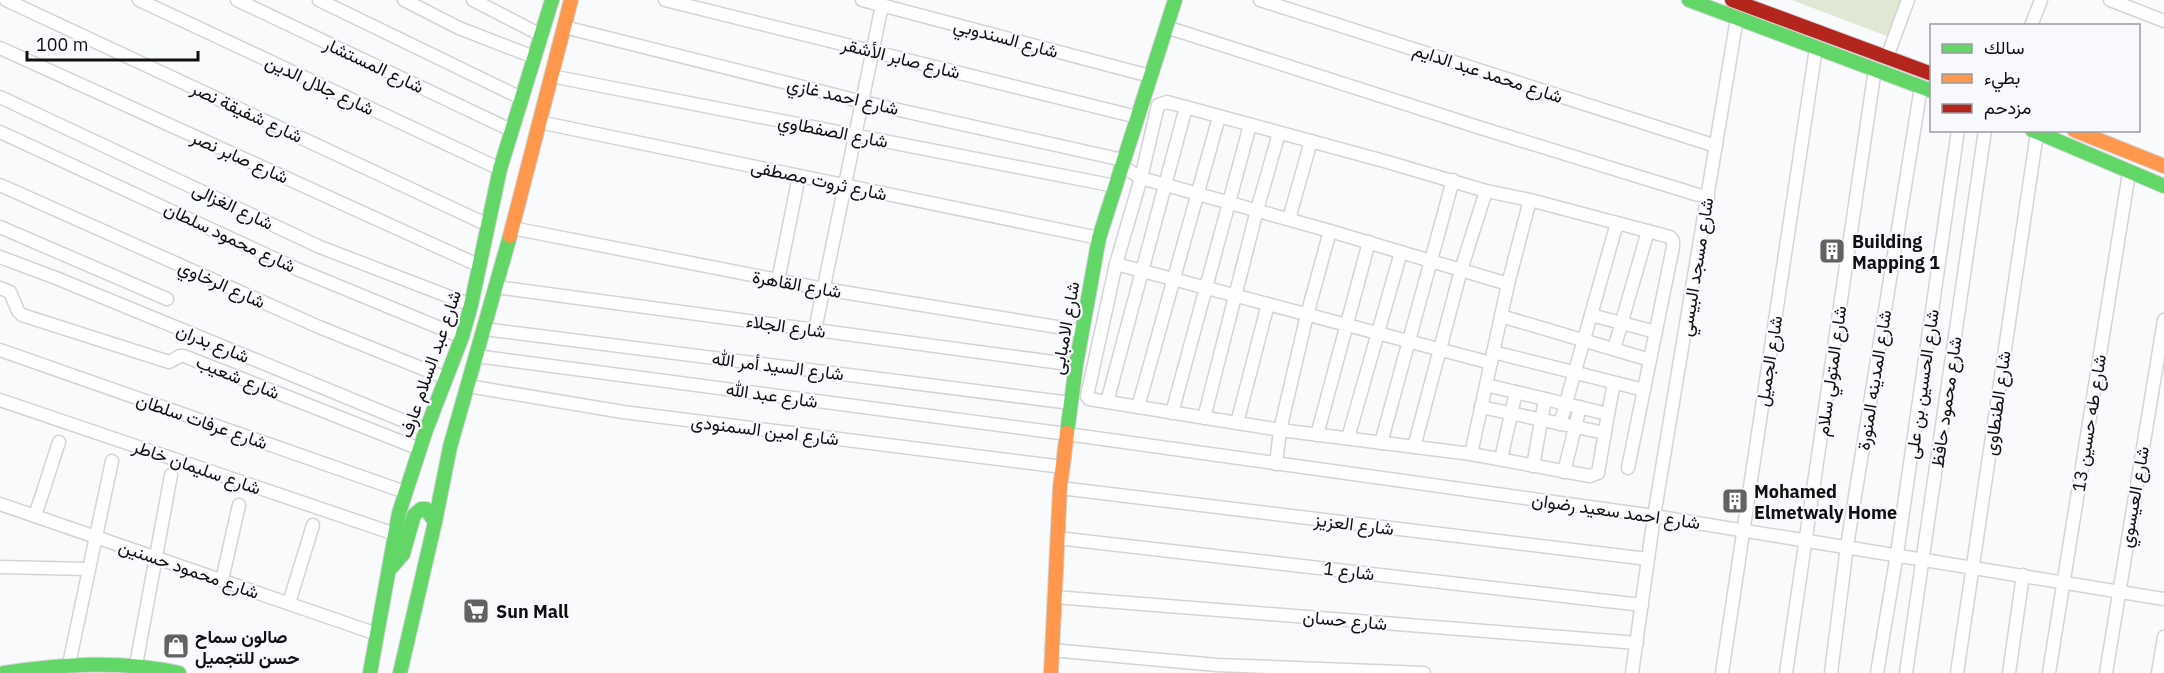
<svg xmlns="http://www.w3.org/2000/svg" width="2164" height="673" viewBox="0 0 2164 673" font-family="'IBM Plex Sans',Vazirmatn,sans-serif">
<rect width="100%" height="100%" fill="#f9fafc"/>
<polygon fill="#e0e7d3" points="1792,0 1905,0 1892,38"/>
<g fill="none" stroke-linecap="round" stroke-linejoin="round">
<defs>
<g id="street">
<polyline points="6,0 488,225"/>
<polyline points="139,0 500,169"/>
<polyline points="237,0 511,130"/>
<polyline points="319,0 521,98"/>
<polyline points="404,0 459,28 534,57"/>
<polyline points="473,0 541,35"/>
<polyline points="665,0 1137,117"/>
<polyline points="862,0 1150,76"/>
<polyline points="1260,0 1716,146"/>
<polyline points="2110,0 2164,21"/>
<polyline points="2031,26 2041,0"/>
<polyline points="564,27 863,102 1123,160"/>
<polyline points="1166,27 1481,128 1708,198"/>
<polyline points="0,48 480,266"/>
<polyline points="1887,57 1908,0"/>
<polyline points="551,76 1115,186"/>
<polyline points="0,97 320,247 471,305"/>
<polyline points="539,122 1099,238"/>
<polyline points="0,132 297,269 462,337"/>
<polyline points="1120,169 1130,171 1141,178 1330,231 1508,284"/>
<polyline points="0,185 319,327 446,378"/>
<polyline points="1289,219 1311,141"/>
<polyline points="0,227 167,299"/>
<polyline points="512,228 824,289 1082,331"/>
<polyline points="0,257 56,278 426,430"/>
<polyline points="1116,264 1491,363"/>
<polyline points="778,281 799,176"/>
<polyline points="496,287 1076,365"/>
<polyline points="0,288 10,292 18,311 22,315 169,362 180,356 184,356 420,449"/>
<polyline points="1591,315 1656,332"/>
<polyline points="1501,316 1650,360"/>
<polyline points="484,329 1071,403"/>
<polyline points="815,330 882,5"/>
<polyline points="1614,349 1648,231"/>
<polyline points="0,350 405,492"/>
<polyline points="1493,352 1644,390"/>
<polyline points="476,356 1067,434 1654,516 2164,599"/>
<polyline points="1486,385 1608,414 1598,473 1590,476 1471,454 1280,430 1089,399 1087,396 1116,264 1141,178 1158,105 1167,102 1384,161 1486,191 1530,200 1670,237 1673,241 1673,247 1628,468"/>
<polyline points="468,386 623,412 1063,467"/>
<polyline points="0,400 395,534"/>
<polyline points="1107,402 1186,107"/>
<polyline points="1138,407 1219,117"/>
<polyline points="1481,407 1605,433"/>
<polyline points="1172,413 1250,125"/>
<polyline points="1608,414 1614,383"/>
<polyline points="1204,418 1257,210 1279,133"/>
<polyline points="1237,423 1268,304"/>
<polyline points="1560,424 1617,223"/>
<polyline points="1317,435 1369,242"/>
<polyline points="1348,438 1401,252"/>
<polyline points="1381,443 1453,180"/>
<polyline points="1414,447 1461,270 1486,191"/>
<polyline points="1471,454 1508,284 1530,200"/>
<polyline points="1501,459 1516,392"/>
<polyline points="1276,464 1280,430 1307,315 1330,231"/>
<polyline points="1533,466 1545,399"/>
<polyline points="1564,472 1580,407"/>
<polyline points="1060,488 1648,559"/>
<polyline points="0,504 377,634"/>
<polyline points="35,516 59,442"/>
<polyline points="1057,538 1642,605"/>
<polyline points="0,567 88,569"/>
<polyline points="222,580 239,505"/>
<polyline points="1054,597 1637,643"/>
<polyline points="289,603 313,525"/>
<polyline points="1051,650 1217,665 1424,673"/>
<polyline points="69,664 112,461"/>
<polyline points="136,665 171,475"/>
<polyline points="1632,673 1654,516 1737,18"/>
<polyline points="1722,673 1816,48"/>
<polyline points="1786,673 1875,69"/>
<polyline points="1831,673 1847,546 1921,87"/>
<polyline points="1877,673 1897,554 1958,130"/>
<polyline points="1906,673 1985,130"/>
<polyline points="1957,673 2037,133"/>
<polyline points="2009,673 2023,575"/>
<polyline points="2049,673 2129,173"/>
<polyline points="2106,673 2164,320"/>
<polyline points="2158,673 2164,637"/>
</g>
<g id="fast">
<polyline points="1689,0 1932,91"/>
<polyline points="2032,130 2164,186"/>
<polyline points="1067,433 1076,365 1099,238 1175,0"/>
<polyline points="390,569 403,554 414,515 421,509 426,509 435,522"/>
<path d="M4 673C63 664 120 660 179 673"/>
<polyline points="370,673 399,513 426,430 462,337 471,305 500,169 552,0"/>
<polyline points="400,673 435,522 450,447 510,236"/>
</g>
<g id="slow">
<polyline points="2074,130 2164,166"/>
<polyline points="510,236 571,0"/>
<polyline points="1051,673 1060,488 1067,433"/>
</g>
<polyline id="jam" points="1732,0 1932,74"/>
</defs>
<use href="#street" stroke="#d4d4d6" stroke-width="15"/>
<use href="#fast" stroke="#d4d4d6" stroke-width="16"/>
<use href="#slow" stroke="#d4d4d6" stroke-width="16"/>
<use href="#jam" stroke="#d4d4d6" stroke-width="16"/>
<use href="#street" stroke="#fefeff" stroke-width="12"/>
<use href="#fast" stroke="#63d668" stroke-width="14"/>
<use href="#slow" stroke="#ff974d" stroke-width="14"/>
<use href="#jam" stroke="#b3261e" stroke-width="14"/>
</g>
<defs>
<symbol id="building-square" viewBox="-11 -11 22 22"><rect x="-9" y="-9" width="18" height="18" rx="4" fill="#626263" stroke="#f8f9fd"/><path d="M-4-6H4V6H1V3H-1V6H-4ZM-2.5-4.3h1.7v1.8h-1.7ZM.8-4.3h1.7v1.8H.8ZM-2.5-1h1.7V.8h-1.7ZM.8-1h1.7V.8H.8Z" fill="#fff"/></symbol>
<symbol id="supermarket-square" viewBox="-11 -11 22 22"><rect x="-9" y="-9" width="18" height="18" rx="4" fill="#626263" stroke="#f8f9fd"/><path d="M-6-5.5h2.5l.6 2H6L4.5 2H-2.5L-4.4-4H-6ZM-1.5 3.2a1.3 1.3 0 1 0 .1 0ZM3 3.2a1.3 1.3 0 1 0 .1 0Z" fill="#fff"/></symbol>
<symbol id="shop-square" viewBox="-11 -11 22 22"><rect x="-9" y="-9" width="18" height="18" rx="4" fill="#626263" stroke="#f8f9fd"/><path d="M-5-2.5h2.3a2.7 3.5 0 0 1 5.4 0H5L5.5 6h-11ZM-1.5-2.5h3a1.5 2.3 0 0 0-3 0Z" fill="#fff"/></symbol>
</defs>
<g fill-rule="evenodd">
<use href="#building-square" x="1817" y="236" width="30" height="30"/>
<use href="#building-square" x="1720" y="486" width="30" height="30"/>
<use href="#supermarket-square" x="461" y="596" width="30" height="30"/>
<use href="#shop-square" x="161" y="631" width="30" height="30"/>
</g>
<g text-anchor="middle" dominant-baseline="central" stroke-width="4.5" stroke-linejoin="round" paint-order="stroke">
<g font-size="18" fill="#101011" stroke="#f8f9fd">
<text transform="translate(1006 38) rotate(15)">شارع السندوبي</text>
<text transform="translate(901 58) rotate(14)">شارع صابر الأشقر</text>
<text transform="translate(374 65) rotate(25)">شارع المستشار</text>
<text transform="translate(1488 73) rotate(18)">شارع محمد عبد الدايم</text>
<text transform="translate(320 85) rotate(25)">شارع جلال الدين</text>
<text transform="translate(843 96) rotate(13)">شارع احمد غازي</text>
<text transform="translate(247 112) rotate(25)">شارع شفيقة نصر</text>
<text transform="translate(833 131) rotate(11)">شارع الصفطاوي</text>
<text transform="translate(240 157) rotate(24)">شارع صابر نصر</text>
<text transform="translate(819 180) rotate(12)">شارع ثروت مصطفى</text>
<text transform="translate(233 206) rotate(25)">شارع الغزالى</text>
<text transform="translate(230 237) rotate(25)">شارع محمود سلطان</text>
<text transform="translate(1696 267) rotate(-81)">شارع مسجد البيسي</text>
<text transform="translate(222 284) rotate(24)">شارع الرخاوي</text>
<text transform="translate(797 284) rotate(10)">شارع القاهرة</text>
<text transform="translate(786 326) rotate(8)">شارع الجلاء</text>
<text transform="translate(1065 328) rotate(-80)">شارع الامبابى</text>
<text transform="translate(213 343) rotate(22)">شارع بدران</text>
<text transform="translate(1769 361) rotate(-81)">شارع الجميل</text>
<text transform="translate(430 364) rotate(-71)">شارع عبد السلام عارف</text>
<text transform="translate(778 366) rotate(7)">شارع السيد أمر الله</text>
<text transform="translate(1831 371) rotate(-82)">شارع المتولي سلام</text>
<text transform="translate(238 377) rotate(22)">شارع شعيب</text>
<text transform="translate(1874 380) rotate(-81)">شارع المدينه المنورة</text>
<text transform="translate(1922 384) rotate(-82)">شارع الحسين بن على</text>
<text transform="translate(772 395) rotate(8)">شارع عبد الله</text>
<text transform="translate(1946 402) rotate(-82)">شارع محمود حافظ</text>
<text transform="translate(1997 403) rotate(-82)">شارع الطنطاوى</text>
<text transform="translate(202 421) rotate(19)">شارع عرفات سلطان</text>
<text transform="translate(2089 423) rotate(-81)">شارع طه حسين 13</text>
<text transform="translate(765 430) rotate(7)">شارع امين السمنودى</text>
<text transform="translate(197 467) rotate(19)">شارع سليمان خاطر</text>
<text transform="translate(2134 497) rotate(-80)">شارع العيسوي</text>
<text transform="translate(1616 511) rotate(8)">شارع احمد سعيد رضوان</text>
<text transform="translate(1354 524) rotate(7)">شارع العزيز</text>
<text transform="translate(189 569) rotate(19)">شارع محمود حسنين</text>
<text transform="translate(1349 571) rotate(7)">شارع 1</text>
<text transform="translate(1345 620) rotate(5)">شارع حسان</text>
</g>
<g font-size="18" font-weight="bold" fill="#101011" stroke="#f8f9fd" text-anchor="start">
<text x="1852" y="241">Building<tspan x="1852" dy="21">Mapping 1</tspan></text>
<text x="1754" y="491">Mohamed<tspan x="1754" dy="21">Elmetwaly Home</tspan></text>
<text x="496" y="611">Sun Mall</text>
<text x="195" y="636">صالون سماح<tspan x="195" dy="21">حسن للتجميل</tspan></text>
</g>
</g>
<rect x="1930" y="24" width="210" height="108" fill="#f8f9fd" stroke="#9b9c9f" stroke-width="1.5"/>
<rect x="1942" y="44" width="30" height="9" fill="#63d668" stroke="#9b9c9f" stroke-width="1.5"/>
<text x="1984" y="54" font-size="18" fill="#101011">سالك</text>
<rect x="1942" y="74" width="30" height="9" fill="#ff974d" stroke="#9b9c9f" stroke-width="1.5"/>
<text x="1984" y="84" font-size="18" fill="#101011">بطيء</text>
<rect x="1942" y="104" width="30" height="9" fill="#b3261e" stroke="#9b9c9f" stroke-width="1.5"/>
<text x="1984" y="114" font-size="18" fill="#101011">مزدحم</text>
<path d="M27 51v9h171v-9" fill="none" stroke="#101011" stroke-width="3"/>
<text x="36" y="51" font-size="18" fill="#101011" stroke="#f8f9fd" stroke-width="4.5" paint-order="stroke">100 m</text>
</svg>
